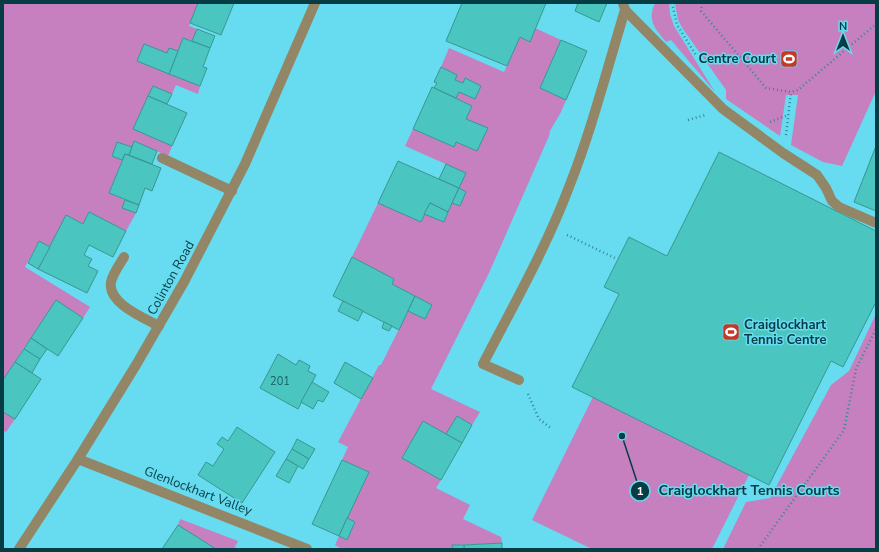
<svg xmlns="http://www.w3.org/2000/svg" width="879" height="552" viewBox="0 0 879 552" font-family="'Nunito Sans',sans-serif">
<rect width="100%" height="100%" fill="#67dbef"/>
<g fill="#c67fbf">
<polygon points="3,3 198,3 189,26 197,29 192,41 183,38 178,51 167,53 144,44 137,61 200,86 198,94 176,85 172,94 153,86 134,129 172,146 168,156 134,141 132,147 117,142 112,156 122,160 109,193 125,200 122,208 136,213 126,231 89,212 83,224 66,215 50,247 39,241 25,267 90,307 83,318 56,300 4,378 3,377"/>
<path d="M655 3H669L670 14 674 26 715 92 671 40 666 42C655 28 647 21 655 3Z"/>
<polygon points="675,3 876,3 876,91 842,166 823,162 791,145 798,95 786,95 780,136 726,99 726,90 683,29 678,20"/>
<polygon points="535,28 561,40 540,88 566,100 561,112 550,131 549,136 489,273 431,389 480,412 472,425 457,416 446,434 423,421 402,458 441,480 436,488 470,505 463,519 501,537 502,543 453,545 453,549 342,549 335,545 339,536 346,540 347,518 369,472 342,460 348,447 338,442 379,365 381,365 408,311 425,319 432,305 392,284 394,279 352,257 378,203 421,222 424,214 444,222 452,203 460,206 466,192 459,188 466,173 405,146 413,129 453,147 456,142 477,151 488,128 466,119 472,106 456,98 459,92 475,99 481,86 465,78 463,83 455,80 457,75 441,67 449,48 504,72 520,37 530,41"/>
<polygon points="876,314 876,549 723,549 746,502 770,498 831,385 849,371"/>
<polygon points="593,397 749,475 712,549 592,549 532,520"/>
<polygon points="3,412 15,419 6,432 3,430"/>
<polygon points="180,519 238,541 234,549 216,549 178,525"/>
</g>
<g fill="#4ac5bf" stroke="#3a9691">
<polygon points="198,3 234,3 221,35 190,23"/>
<polygon points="462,3 546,3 530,42 520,37 507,66 446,41"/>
<polygon points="578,3 607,3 599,22 575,11"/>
<polygon points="197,29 215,36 210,48 192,41"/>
<polygon points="183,38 210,48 203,67 207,68 200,86 169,74"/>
<polygon points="561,40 587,51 566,100 540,88"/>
<polygon points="144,44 167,53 169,48 178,51 169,74 137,61"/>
<polygon points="441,67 457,75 455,80 463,83 465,78 481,86 475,99 459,92 456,98 434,88 437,83 434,82"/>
<polygon points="153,86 172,94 167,104 148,96"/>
<polygon points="432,87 472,106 466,119 488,128 477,151 456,142 454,147 413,129"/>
<polygon points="148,96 187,113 172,146 133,129"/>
<polygon points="134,141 157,151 152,164 129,155"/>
<polygon points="117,142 132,147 129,155 125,154 122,160 112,156"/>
<polygon points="876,146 876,211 854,202"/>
<polygon points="719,152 876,231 876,302 843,367 831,361 769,485 572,387 619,294 604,287 629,237 667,256"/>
<polygon points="125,154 161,168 152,191 145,188 139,205 109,193"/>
<polygon points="398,161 459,188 448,212 430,203 421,222 378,203"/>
<polygon points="446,164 466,173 459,188 439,179"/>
<polygon points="459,188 466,192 460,206 452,203"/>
<polygon points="125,200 139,205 136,213 122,208"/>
<polygon points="430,203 448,212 444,222 424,214"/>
<polygon points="89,212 126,231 113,257 89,245 84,255 92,259 88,266 98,271 87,293 38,269 66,215 83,224"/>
<polygon points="39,241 50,247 38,269 28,263"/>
<polygon points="352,257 394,279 392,284 415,296 399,330 333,296"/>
<polygon points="415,296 432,305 425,319 408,311"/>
<polygon points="56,300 83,318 58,356 31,338"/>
<polygon points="343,301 363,311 358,321 338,311"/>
<polygon points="384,322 392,326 389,331 382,328"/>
<polygon points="31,338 47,349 40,359 24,349"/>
<polygon points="24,349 40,359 32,373 15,362"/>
<polygon points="278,354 296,365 299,360 305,363 310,366 308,371 316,375 298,409 260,388"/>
<polygon points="15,362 41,379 15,419 3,412 3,380"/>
<polygon points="345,362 373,378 361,399 334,383"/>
<polygon points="312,382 329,392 323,402 318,400 313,409 301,402"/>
<polygon points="457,416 472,425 462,443 446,434"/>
<polygon points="423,421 462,443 441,480 402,458"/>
<polygon points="237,427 275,452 242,503 198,475 206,462 213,466 224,449 217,444 222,437 228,441"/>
<polygon points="297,439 315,449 309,459 292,449"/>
<polygon points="292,449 309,459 303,469 286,459"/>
<polygon points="286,459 298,466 289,483 276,476"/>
<polygon points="342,460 369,472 339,536 312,524"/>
<polygon points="347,518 355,522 347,540 339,536"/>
<polygon points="178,525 216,549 162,549"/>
<polygon points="502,543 502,549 464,549 464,545"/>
<polygon points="452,545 464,545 464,549 453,549"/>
</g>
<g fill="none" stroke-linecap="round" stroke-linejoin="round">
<g stroke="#348794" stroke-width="2.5" stroke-dasharray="1 3" stroke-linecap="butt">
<polyline points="672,3 677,25 696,55"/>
<polyline points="702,3 701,11 766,88 791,92 798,90 876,24"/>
<polyline points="688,120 705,115"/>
<polyline points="770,122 788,115"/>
<polyline points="786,135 791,92"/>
<polyline points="567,235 617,259"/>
<polyline points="528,394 539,419 552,429"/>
<polyline points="758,549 844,430 856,369 876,329"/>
</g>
<g stroke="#928666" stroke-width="10">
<polyline points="625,10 723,109 783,153 817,175 826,188 832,201 839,207 876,223"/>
<polyline points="162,158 232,191"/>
<path d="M124 257C120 264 113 273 111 282 107 303 144 318 159 326"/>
<path d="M519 380 483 364C513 306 546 248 569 187 592 129 607 69 625 10L623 3"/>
<polyline points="78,459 307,549"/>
<polyline points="19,549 78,459 136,365 184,282 245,164 315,3"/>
</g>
</g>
<defs>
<symbol id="stadium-square" viewBox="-11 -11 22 22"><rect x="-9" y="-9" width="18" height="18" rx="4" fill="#c53827" stroke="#67dbef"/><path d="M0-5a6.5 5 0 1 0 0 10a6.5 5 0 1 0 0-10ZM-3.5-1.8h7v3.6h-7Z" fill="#fff"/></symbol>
</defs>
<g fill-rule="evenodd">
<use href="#stadium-square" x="779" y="49" width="20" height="20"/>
<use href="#stadium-square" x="721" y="322" width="20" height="20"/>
</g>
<g text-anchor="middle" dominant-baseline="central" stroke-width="3" stroke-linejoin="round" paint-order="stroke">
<g font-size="11" fill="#175e63">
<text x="280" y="381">201</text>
</g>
<g font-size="13" font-weight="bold" fill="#063c44" stroke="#67dbef" text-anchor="end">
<text x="776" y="59">Centre Court</text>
<text x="744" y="325" text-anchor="start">Craiglockhart<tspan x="744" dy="15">Tennis Centre</tspan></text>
</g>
<g font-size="13" fill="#063c44" stroke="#67dbef">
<text transform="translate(171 278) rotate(-61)">Colinton Road</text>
<text transform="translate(198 491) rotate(21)">Glenlockhart Valley</text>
</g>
</g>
<path fill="none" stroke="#063c44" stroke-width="1.5" d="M622 436L640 491"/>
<g fill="#063c44" stroke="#67dbef" stroke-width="1.5">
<circle cx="622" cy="436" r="4"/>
<circle cx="640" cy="491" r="10"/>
</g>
<g font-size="12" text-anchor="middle" font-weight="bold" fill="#fff">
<text x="640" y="495">1</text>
</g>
<g font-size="14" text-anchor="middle" font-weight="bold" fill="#063c44" stroke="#67dbef" stroke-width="3" stroke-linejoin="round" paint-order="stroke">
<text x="749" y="495">Craiglockhart Tennis Courts</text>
</g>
<rect width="879" height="552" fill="none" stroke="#063c44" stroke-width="8"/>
<g transform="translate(843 36)" stroke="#67dbef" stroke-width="3" paint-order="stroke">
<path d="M0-3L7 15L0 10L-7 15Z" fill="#063c44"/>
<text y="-6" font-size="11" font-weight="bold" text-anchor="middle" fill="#063c44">N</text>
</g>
</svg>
